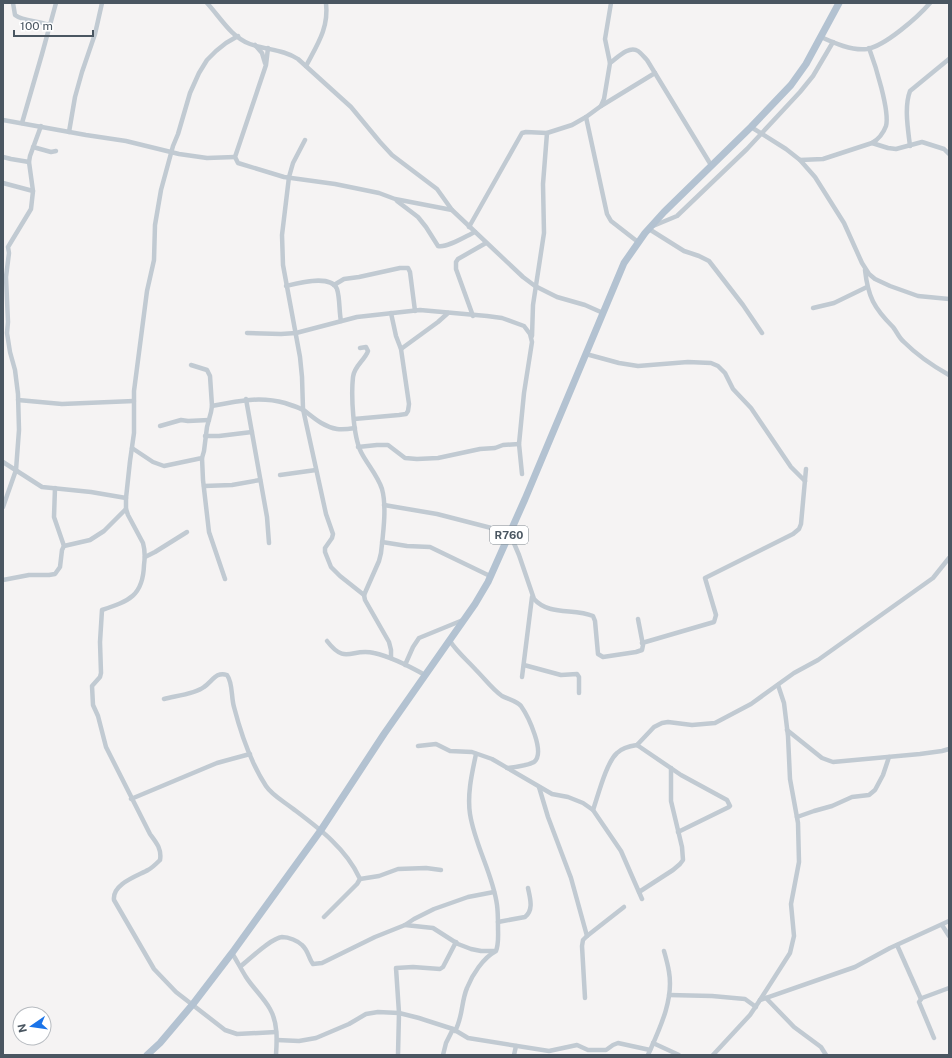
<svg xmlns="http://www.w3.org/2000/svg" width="952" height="1058" viewBox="0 0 952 1058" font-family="'Public Sans',sans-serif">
<rect width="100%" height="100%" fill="#f5f3f3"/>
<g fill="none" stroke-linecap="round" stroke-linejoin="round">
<g stroke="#c1cad2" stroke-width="4.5">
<path d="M13 3 15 15C24 22 38 20 49 25"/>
<path d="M207 3C220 17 231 37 250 44 266 50 283 49 298 59L351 107 380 142 392 155 437 189 452 210 523 277 535 286 557 297 585 305 603 313"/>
<path d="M821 37C834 43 852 51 867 49 885 46 918 17 930 3"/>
<polyline points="255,45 262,53 265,63"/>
<polyline points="268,48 266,65 235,157 238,163 284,177 335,184 379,193 395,199 452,210"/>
<path d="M869 48C875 64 890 111 886 126 883 134 879 139 872 143"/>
<path d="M610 63C617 58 629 45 638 51 641 53 644 57 647 60L711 165"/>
<path d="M306 66C317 45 329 28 326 3"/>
<polyline points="601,106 655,73"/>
<polyline points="586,117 607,214 611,221 638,242"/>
<polyline points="3,120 86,135 126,141 179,154 207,158 235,157"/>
<polyline points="22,123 42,54 56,3"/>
<polyline points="751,127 786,149 800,160 815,177 844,223 862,263 869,274 875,279 890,286 918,296 949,299"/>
<polyline points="69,132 75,97 82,72 95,34 102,3"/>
<polyline points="305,140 293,163 289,177 282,235 283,265 300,357 302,377 303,409 326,514 333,534 332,538 325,548 325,552 331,567 340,576 364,595"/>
<path d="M910 146C908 129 904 107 910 91L949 59"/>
<polyline points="33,147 51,152 56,151"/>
<polyline points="3,157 11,159 29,162"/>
<polyline points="800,160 823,159 872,143 888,148 896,149 922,142 944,149 949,154"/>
<polyline points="3,183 33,191"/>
<path d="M397 201 418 217 426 227 438 246C448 248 466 236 475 232"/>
<polyline points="653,226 677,216 747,149 800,92 813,76 833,42"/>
<polyline points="469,227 522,133 526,132 547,133 572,125 586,117 601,106 604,99 610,63 605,39 611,3"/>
<polyline points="649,229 684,251 699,256 709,261 743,305 762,333"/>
<path d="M865 270C868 297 874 308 893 327 897 332 899 338 904 342 917 355 933 366 949 375"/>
<polyline points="334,285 344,279 359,277 400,268 408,268 410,272 415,311"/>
<path d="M286 286C298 283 331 274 337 289 340 298 339 312 341 321"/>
<polyline points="813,308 834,303 867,287"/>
<polyline points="473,316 456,269 456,262 458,259 486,243"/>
<polyline points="247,333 281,334 296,333 357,317 420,310 487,316 502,318 524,326 530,334 532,342 524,393 519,444 522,474"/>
<polyline points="532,336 533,305 544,233 543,184 547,133"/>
<path d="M360 348 366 347 368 351C365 360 354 366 353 377 351 395 353 436 361 452 367 464 378 476 382 489 387 507 383 534 381 553L379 561 364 595 365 600 389 642 391 650V658"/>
<polyline points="401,349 438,322 448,313"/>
<polyline points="586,354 619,363 638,366 688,362 711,363 718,366 725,373 733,389 751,408 791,467 805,481"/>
<polyline points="246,399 267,517 269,543"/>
<polyline points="18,400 62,404 134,401"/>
<path d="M212 406C237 401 260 396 285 403 288 404 303 409 305 411 314 418 324 427 337 429 343 430 349 429 355 428"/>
<polyline points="354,419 399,415 406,414 408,411 409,404 401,349 396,336 391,313"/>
<polyline points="160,426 181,420 188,421 209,420"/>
<polyline points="205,436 219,436 252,432"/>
<polyline points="358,447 377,445 388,445 405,458 417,459 438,458 480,449 495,448 503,445 519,444"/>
<polyline points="132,448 153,462 164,466 202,458 204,451 207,427 211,412 212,406 210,376 207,370 191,365"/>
<polyline points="202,458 203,480 209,532 225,579"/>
<polyline points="3,462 42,487 91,492 126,498"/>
<polyline points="280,475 316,470"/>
<polyline points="204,486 232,485 260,480"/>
<polyline points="55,488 54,517 64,546"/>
<path d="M384 505 437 514 503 531 510 534 519 555 534 599C549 616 574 608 593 616L595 621 598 654 603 657 636 652 642 650 643 645 638 619"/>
<polyline points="3,507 16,470 19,430 18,394 15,370 10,352 7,333 8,322 6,277 9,253 8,247 31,209 33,191 29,162 30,156 41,126"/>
<path d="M126 509 128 515 143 543C145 550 145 558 144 565 143 596 129 601 102 610L100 642 101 673 100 677 92 686 93 705 98 716 106 747 150 834C156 842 162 849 160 860 156 864 152 868 148 870 137 876 112 884 114 900L154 969 176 992 225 1030 237 1034 276 1032"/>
<polyline points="382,542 407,546 430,547 490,576"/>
<polyline points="145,557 155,552 187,532"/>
<polyline points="3,580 29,575 49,575 55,574 60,567 62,550 64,546 90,540 104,531 126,509 126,498 130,461 134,433 134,391 147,291 154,260 155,225 161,190 173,146 178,134 190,93 199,73 207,60 216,51 226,43 238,36"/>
<path d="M327 641C346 666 352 647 374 653 392 657 409 666 425 675"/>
<path d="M450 641C457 652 467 660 476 670 485 679 492 689 502 696 508 699 517 701 521 706 528 716 546 753 534 762 527 766 515 767 507 768"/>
<polyline points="642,643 714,622 716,615 705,578 793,534 799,529 801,524 806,469"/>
<polyline points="405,665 413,647 419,638 463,620"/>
<polyline points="524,665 561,675 577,674 579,677 579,693"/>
<polyline points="522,677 532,597"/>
<path d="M164 699C175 696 195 694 204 687 212 682 216 671 227 675 233 683 231 697 234 707 241 734 251 763 266 786 272 795 283 801 292 808 317 827 345 847 359 877L360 879 357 884 324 917"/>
<polyline points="787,730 822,758 833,762 920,754 942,751 949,749"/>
<polyline points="637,745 654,727 662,723 668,722 692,725 715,723 751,704 794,673 818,660 933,578 949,558"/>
<polyline points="418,746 436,744 450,751 472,752 492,759 552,794 568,797 583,803 593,810 621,851 642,899"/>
<polyline points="539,787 548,817 571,878 587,936"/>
<polyline points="131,799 217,763 250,754"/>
<path d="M593 810C598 796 606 763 617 753 622 748 630 746 637 745L681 775 727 800 730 806 729 807 678 832"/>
<polyline points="797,817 814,811 832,806 852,797 869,795 875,790 883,775 889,757"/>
<polyline points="360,879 379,876 398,869 426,868 441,870"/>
<polyline points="639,892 673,870 680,864 683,860 682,847 671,801 671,768"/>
<path d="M498 922 525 917C534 910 530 898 528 888"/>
<polyline points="405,925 433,928 458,944 471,949 481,951 494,951"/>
<polyline points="942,925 949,936"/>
<polyline points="897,945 921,999"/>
<path d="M232 953C237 961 241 969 246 977 253 988 264 998 270 1009 278 1023 277 1040 276 1055"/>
<path d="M241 966C250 959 271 938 282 937 289 937 298 941 302 945 308 950 309 959 313 964L322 963 375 937 405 925 414 919 434 909 468 897 494 892"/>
<polyline points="669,995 712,996 745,999 756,1007"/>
<polyline points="585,998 582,946 583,940 587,936 624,907"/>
<polyline points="766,998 794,1027 821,1047 826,1055"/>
<polyline points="760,1000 855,967 890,948 949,921"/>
<path d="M455 1031C463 1017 461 1002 467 988 472 975 483 958 496 951 499 943 498 935 498 927 498 920 498 912 497 905 493 874 475 846 470 814 467 794 472 773 476 754"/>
<polyline points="934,1038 919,1002 922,998 949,988"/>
<polyline points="277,1040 299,1041 316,1038 349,1024 366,1014 378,1012 399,1013 419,1018 453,1029 468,1038 549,1051 577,1045 588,1050 606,1050 613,1045 618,1043 650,1050"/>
<polyline points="653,1043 679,1055"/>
<polyline points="398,1055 399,1013 396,968 413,967 440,969 443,967 456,942"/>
<polyline points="443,1055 446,1043 453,1029"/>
<polyline points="514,1055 516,1046"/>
<path d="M648 1055C659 1030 674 1000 669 972 668 965 666 958 664 951"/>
<polyline points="713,1055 750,1015 760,1000 790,953 794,936 791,904 799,862 798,823 790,779 788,736 784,703 778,685"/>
</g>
<polyline stroke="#b3c2d1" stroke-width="7" points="147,1055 160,1043 193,1004 232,953 321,830 384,734 475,604 488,582 525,499 624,263 645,233 664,212 751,127 791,85 806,64 839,3"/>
</g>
<g text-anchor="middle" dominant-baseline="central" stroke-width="3" stroke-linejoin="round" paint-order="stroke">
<rect fill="#fff" stroke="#808990" stroke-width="1" x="490" y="526" width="38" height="18" rx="3"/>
<g font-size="11" font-weight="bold" fill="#4a5661">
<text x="509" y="535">R760</text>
</g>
</g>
<rect width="952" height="1058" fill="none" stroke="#4a5661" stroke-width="8"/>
<g transform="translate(32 1026) rotate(257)"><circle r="19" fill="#ffffff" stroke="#b7bbc0"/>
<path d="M0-3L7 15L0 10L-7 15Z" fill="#1a73e8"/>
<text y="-6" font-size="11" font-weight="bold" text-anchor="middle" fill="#4a5661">N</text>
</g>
<path d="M14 30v6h79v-6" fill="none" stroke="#4a5661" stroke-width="2"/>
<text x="20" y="30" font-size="12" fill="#4a5661" stroke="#ffffff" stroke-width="3" paint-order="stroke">100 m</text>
</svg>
